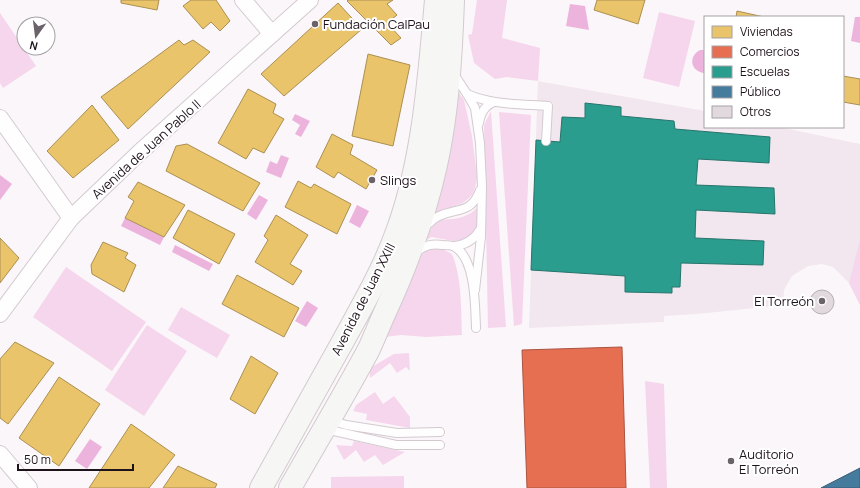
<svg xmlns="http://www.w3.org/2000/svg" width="860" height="488" viewBox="0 0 860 488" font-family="Manrope,sans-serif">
<rect width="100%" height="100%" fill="#fbf6f9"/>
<polygon fill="#f2e7ee" points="538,81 705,111 705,127 779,127 860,144 860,305 849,283 833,267 822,264 808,266 792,276 784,290 783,305 697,314 664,316 664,322 529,328"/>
<g fill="#f6d6ec">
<polygon points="477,0 507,0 502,38 540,48 538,81 507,77 495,79 474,63 468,35 472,34"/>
<polygon points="659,12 695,21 679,87 643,78"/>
<polygon points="0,13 36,66 3,88 0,83"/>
<path d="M454 85 464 100 472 136 477 176C475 206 457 204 434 213Z"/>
<polygon points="491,111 506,327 488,328 484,125"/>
<polygon points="499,112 531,115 522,324 514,326"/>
<path d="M479 205 478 225 474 235 467 239 454 241 431 237 427 240C434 211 449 224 467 215 472 213 476 209 479 205Z"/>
<polygon points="860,240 860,305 849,283"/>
<path d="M434 249H442L452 254C462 278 461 308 462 335L426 337 401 335 385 337 420 255 427 250Z"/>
<polygon points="66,267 146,322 112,371 33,317"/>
<polygon points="181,307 230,335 217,358 168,330"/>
<polygon points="147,325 187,351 144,416 105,390"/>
<polygon points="409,353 410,371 406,367 397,373 390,363 370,378 370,368 394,354"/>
<polygon points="645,381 664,384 667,488 650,488"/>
<polygon points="375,392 383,404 394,396 410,417 410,428 366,420 367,414 353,411 356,405"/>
<polygon points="354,441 405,452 383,465 375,455 364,462 356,450 344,460 336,445 352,446"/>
<polygon points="404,476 404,488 331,488 331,477"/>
</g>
<g fill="#ecb4dd">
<polygon points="570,4 585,6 589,30 566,26"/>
<polygon points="855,17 860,17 860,43 851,41"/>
<path d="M700 50H705V73C690 72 688 56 700 50Z"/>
<polygon points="295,114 310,121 301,137 295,134 300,125 292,120"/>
<polygon points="281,155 289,158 281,178 266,172 270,161 277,164"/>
<polygon points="0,175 12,184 0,200"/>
<polygon points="259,195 268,200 256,220 247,214"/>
<polygon points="357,205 369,211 360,228 349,222"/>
<polygon points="125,218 164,237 160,245 121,226"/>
<polygon points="175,245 213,264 209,271 172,252"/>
<polygon points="307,301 318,308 306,327 295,321"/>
<polygon points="90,439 102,447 87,469 75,461"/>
</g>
<g fill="#e9c46a" stroke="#ac8f52">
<polygon points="121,0 159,0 157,10 121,3"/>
<polygon points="191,0 216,0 230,21 220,31 211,22 203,29 183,6"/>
<polygon points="348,0 393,0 387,4 397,15 387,23 401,38 391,45 347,1"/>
<polygon points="597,0 645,0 638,24 594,10"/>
<polygon points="338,3 362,29 284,96 261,74"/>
<polygon points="737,11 764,17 736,17"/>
<polygon points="179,40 184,45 193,40 210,52 128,129 101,97"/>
<polygon points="368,54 410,65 393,146 352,136"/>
<polygon points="843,76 860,79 860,105 843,102"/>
<polygon points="248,89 276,104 273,113 284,119 264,153 253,148 246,159 218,143"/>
<polygon points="92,105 119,140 73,178 47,151"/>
<polygon points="332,134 353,145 350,154 377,170 366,189 338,172 334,178 316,167"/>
<polygon points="187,144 260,183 243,211 166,171 176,146"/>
<polygon points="298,181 311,188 314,184 351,204 337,234 285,207"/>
<polygon points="138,182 185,205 164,237 125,218 134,201 128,197"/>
<polygon points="188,210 235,234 219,264 173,238"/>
<polygon points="276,215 308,235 290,264 302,271 293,285 255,262 268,240 264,236"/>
<polygon points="0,238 19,258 0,283"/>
<polygon points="103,242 128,253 125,258 136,265 124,292 92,274 91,265"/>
<polygon points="237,275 299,308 284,337 222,304"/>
<polygon points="15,342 54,363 8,424 0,418 0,359"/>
<polygon points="251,356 278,373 255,414 230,399"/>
<polygon points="59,377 100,404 59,466 19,438"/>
<polygon points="131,424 175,455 149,488 89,488"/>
<polygon points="178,466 217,484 215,488 163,488"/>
</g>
<polygon fill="#e76f51" stroke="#ab5341" points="622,347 626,488 527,488 522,350"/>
<polygon fill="#2a9d8f" stroke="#27746c" points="585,103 621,107 621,116 674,121 675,129 770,137 769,163 698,159 696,185 774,188 775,214 696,210 695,238 764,241 763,265 681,263 680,287 672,287 672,293 625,292 625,276 531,270 536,140 560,142 562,117 585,118"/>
<polygon fill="#457b9d" stroke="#3a5c76" points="860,468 860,488 821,488"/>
<circle fill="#e2d9df" stroke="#b8b0b5" cx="822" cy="302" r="12"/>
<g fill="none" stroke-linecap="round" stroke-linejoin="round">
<defs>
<g id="lane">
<polyline points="454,74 467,94 475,108 480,143 482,186 481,237 475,290"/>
<path d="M467 94C492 105 521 104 548 106L546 141"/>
<path d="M479 123C481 113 484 106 494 102"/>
<path d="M425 227C429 223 432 220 437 217 457 207 471 215 480 190"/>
<path d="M454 246C467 245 475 239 481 228"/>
<path d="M415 252C426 246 430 243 443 245 447 245 452 245 455 247 476 260 475 307 476 328"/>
<polyline points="330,420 346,425 397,433 440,432"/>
<polyline points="325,429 396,445 440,445"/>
</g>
<g id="street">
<polyline points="243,0 272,34"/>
<polyline points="0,118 71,218"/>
<polyline points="0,314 71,218 140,152 310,0"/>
<polyline points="0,454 29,488"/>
</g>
<g id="secondary">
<path d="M261 488C288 440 315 391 342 343 362 306 384 269 398 229 424 156 429 77 436 0"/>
<path d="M290 488C316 442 344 396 369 349 375 336 380 323 386 310 407 264 425 215 436 165 448 111 451 55 453 0"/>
</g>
</defs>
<use href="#lane" stroke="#d3cad0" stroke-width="10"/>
<use href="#street" stroke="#d3cad0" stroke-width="18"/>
<use href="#secondary" stroke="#d3cad0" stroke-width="24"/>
<use href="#lane" stroke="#fefefe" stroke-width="8"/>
<use href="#street" stroke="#fefefe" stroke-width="16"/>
<use href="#secondary" stroke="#f6f7f4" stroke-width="22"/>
</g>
<g fill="#6c6269" stroke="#fff" stroke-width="1.5">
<circle cx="315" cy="24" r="4"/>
<circle cx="372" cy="180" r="4"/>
<circle cx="822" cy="301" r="4"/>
<circle cx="731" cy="461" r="4"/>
</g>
<g text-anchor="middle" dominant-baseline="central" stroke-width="4" stroke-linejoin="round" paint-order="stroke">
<g font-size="13" fill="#1f131b" stroke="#fff" text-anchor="start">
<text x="323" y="24">Fundación CalPau</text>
<text x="380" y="180">Slings</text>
<text x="814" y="301" text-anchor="end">El Torreón</text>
<text x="739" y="454">Auditorio<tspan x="739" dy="15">El Torreón</tspan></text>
</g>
<g font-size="13" fill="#1f131b" stroke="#fff">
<text transform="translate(146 149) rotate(-42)">Avenida de Juan Pablo II</text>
<text transform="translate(363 299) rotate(-63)">Avenida de Juan XXIII</text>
</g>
</g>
<rect x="704" y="16" width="140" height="112" fill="#ffffff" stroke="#a5a1a4"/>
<rect x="712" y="26" width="20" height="12" fill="#e9c46a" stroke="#a5a1a4"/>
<text x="740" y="36" font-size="12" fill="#1f131b">Viviendas</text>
<rect x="712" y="46" width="20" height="12" fill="#e76f51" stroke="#a5a1a4"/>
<text x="740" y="56" font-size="12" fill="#1f131b">Comercios</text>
<rect x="712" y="66" width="20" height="12" fill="#2a9d8f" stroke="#a5a1a4"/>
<text x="740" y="76" font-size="12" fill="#1f131b">Escuelas</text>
<rect x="712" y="86" width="20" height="12" fill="#457b9d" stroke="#a5a1a4"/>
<text x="740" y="96" font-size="12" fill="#1f131b">Público</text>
<rect x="712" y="106" width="20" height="12" fill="#e2d9df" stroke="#a5a1a4"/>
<text x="740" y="116" font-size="12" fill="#1f131b">Otros</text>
<g transform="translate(36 36) rotate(194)"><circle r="19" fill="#ffffff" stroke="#a5a1a4"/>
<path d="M0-3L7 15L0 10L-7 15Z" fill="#6c6269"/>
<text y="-6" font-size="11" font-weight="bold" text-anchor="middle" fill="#1f131b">N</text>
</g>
<path d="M18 464v6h115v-6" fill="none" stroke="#1f131b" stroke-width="2"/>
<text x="24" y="464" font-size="12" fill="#1f131b" stroke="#ffffff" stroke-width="3" paint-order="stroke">50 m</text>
</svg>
